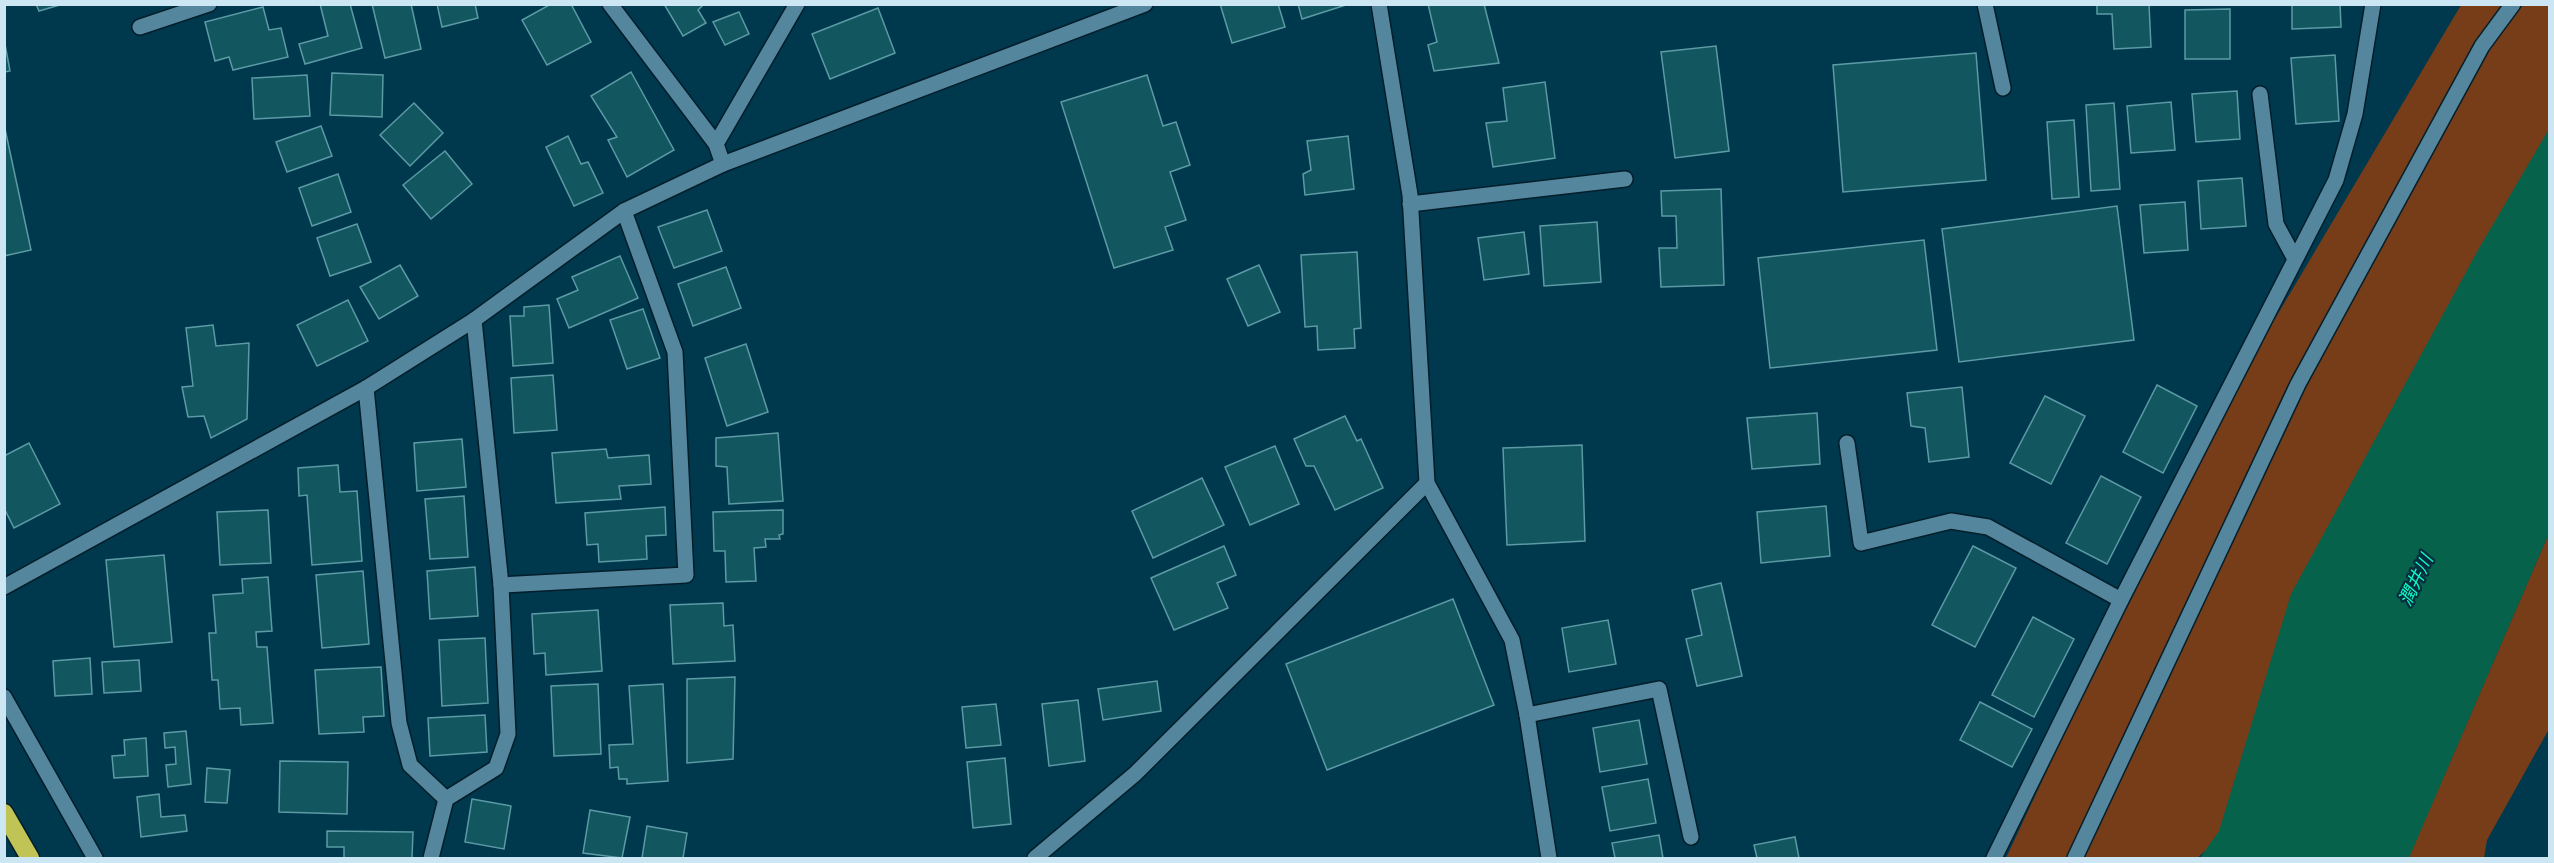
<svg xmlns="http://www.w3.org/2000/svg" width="2554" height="863" viewBox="0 0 2554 863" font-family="'DM Sans','Noto Sans JP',sans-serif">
<rect width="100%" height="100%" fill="#00394e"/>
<g fill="#763d18">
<polygon points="2461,5 2549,5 2549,138 2219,839 2197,858 2006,858 2196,452"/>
<polygon points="2549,533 2549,729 2487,840 2484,858 2404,858 2441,783"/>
</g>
<polygon fill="#07624c" points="2549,129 2549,533 2409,858 2200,858 2219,831 2291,594 2478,250"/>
<g fill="#125660" stroke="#5c9aa5" stroke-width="1.5">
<polygon points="36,4 63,4 39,11"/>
<polygon points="320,4 350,4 362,48 305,64 299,44 328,36"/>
<polygon points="372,4 411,4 421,49 385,58"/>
<polygon points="437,4 475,4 478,18 442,27"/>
<polygon points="551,4 571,4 591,42 547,65 522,20"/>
<polygon points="664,4 704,4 698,10 706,23 683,36"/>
<polygon points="1220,4 1278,4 1285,27 1232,43"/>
<polygon points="1298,4 1349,4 1302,19"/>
<polygon points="1428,4 1484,4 1499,63 1434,71 1428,45 1437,42"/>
<polygon points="2097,4 2149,4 2151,47 2114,49 2112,14 2097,14"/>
<polygon points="2292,4 2340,4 2341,27 2292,29"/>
<polygon points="263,7 269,30 281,28 288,57 233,70 229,57 215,61 205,22"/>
<polygon points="878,8 895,53 830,79 812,34"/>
<polygon points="2230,9 2230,59 2185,59 2185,10"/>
<polygon points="739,12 749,34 725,45 713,22"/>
<polygon points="4,39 10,71 4,72"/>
<polygon points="1716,46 1729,151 1675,158 1661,52"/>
<polygon points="1976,53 1986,180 1843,192 1833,65"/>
<polygon points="2335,55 2339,121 2296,124 2291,58"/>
<polygon points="631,72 674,150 627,177 608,140 617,137 591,96"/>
<polygon points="332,73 383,75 382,117 330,115"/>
<polygon points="307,75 310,116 254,119 252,78"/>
<polygon points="1147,75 1163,126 1176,122 1190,165 1170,172 1186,220 1165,227 1173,250 1114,268 1061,102"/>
<polygon points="1545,82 1555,158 1493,167 1486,123 1507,121 1503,88"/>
<polygon points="2237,91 2240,139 2196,142 2192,94"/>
<polygon points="2171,102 2175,150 2131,153 2127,106"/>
<polygon points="414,103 443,133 410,166 380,135"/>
<polygon points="2114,103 2120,189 2091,191 2086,105"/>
<polygon points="2074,120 2079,197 2052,199 2047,122"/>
<polygon points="4,124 31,250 4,256"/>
<polygon points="321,126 332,156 287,172 276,142"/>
<polygon points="568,136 581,164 588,162 603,193 574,206 546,147"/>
<polygon points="1348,136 1354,189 1305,195 1303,174 1311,170 1307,141"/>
<polygon points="445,151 472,184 431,219 403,185"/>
<polygon points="338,174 351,212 312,226 299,188"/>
<polygon points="2242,178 2246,226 2201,229 2198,181"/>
<polygon points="1721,189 1724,285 1661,287 1659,248 1677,248 1676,216 1662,216 1661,191"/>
<polygon points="2185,202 2188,250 2144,253 2140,205"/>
<polygon points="2117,206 2134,340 1959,362 1942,229"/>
<polygon points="707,210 722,251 674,268 658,227"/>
<polygon points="1597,222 1601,282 1544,286 1540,226"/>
<polygon points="357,224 371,262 330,276 317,238"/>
<polygon points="1524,232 1529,274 1484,280 1478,238"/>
<polygon points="1924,240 1937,350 1770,368 1758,258"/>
<polygon points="1357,252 1361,328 1354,329 1355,348 1318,350 1317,326 1305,327 1301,255"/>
<polygon points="620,256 638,298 569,328 557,299 578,290 572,277"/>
<polygon points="400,265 418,296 379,319 360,287"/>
<polygon points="1259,265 1280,312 1248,326 1227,279"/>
<polygon points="726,267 741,308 693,326 678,284"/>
<polygon points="348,300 368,341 317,366 297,325"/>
<polygon points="549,305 553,363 513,366 510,316 524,316 524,307"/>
<polygon points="643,309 660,358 627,369 610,320"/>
<polygon points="213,325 216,346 249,343 247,419 211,438 204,416 188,417 182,387 193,386 186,328"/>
<polygon points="746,344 768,412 727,426 705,358"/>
<polygon points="553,375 557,430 514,433 511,378"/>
<polygon points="2157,385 2197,406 2163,473 2123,452"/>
<polygon points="1962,387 1969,457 1929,462 1925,428 1911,426 1907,393"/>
<polygon points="2045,396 2085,416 2051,484 2010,463"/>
<polygon points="1817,413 1820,464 1752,469 1747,418"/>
<polygon points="1345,416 1357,441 1361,439 1383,488 1335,510 1314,466 1306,466 1294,439"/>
<polygon points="778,433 783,501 729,504 727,467 716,466 716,438"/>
<polygon points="462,439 466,487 417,491 414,443"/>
<polygon points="29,443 60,504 14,528 4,508 4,456"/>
<polygon points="1582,445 1585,541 1507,545 1503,448"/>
<polygon points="1275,446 1299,504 1250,525 1225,467"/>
<polygon points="606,449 608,458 649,455 651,484 619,486 621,499 556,503 552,453"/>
<polygon points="338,465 340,492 357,491 362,561 312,565 307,495 299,496 298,468"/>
<polygon points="2101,476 2141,497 2107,564 2066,543"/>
<polygon points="1202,478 1224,525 1153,558 1132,511"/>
<polygon points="464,496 468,557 430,559 425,499"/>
<polygon points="1826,506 1830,556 1761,563 1757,512"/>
<polygon points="665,507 666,535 646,536 647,559 599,562 598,544 587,545 585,513"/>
<polygon points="268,510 271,563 220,565 217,512"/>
<polygon points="783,510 783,534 779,535 780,539 765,539 766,547 754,548 756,581 726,582 725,551 714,551 713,512"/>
<polygon points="1224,546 1236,575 1217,583 1228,608 1174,630 1151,578"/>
<polygon points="1973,546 2016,568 1975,647 1932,625"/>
<polygon points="164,555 172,642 114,647 106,560"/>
<polygon points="475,567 478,616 430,619 427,571"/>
<polygon points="363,571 369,644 322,648 316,575"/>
<polygon points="268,577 272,631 256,632 257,647 267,647 273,723 241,725 240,708 220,709 218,680 212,680 209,633 216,633 213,595 243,593 242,579"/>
<polygon points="1721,583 1742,676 1697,686 1686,639 1702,635 1692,590"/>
<polygon points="1453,599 1494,705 1327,770 1286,664"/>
<polygon points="723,603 724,626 733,625 735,661 673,664 670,605"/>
<polygon points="598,610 602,671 546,675 545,653 534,654 532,614"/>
<polygon points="2033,617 2074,639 2034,717 1992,695"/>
<polygon points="1608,620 1616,664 1569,672 1562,628"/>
<polygon points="485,638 488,703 442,706 439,640"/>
<polygon points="90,658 92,694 55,696 53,661"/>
<polygon points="139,660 141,691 104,693 102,662"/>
<polygon points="381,667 384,716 363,717 364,732 319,734 315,670"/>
<polygon points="735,677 733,759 687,763 687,679"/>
<polygon points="1157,681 1161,711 1103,720 1098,689"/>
<polygon points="598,684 601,754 554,756 551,686"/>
<polygon points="663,684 668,781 627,784 627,779 619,779 618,767 610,768 609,745 633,744 629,686"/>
<polygon points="1078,700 1085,761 1049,766 1042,704"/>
<polygon points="1980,702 2032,729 2012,767 1960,740"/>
<polygon points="996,704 1001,745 966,748 962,707"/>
<polygon points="485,715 487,752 430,756 428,718"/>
<polygon points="1639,720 1647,764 1600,772 1593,728"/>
<polygon points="186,731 191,784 168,787 166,765 176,764 175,747 165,748 164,733"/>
<polygon points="146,738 148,776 114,778 112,756 125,755 124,740"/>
<polygon points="1005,758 1011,824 973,828 967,762"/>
<polygon points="280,761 348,762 347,814 279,812"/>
<polygon points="207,768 230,770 227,803 205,802"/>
<polygon points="1648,779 1656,823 1610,831 1602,787"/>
<polygon points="159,794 161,817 185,815 187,831 141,837 137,797"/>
<polygon points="472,799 511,806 504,849 465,842"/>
<polygon points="590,810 630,817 622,858 583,853"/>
<polygon points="647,826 687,833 683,858 642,858"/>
<polygon points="327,831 413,832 412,858 344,858 344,847 327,847"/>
<polygon points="1659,835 1663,858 1615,858 1612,843"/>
<polygon points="1795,837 1799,858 1757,858 1754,845"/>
</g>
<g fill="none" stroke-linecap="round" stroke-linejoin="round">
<defs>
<polyline id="service" points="2075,858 2298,384 2482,46 2513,4"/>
<g id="minor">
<polyline points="610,4 716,144"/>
<polyline points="1379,4 1410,195 1427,483 1512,640 1527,715 1549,858"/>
<polyline points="1985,4 2003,88"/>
<polyline points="140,27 209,4"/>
<polyline points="2260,94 2276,224 2295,259"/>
<polyline points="723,164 1145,4"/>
<polyline points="1410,204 1625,179"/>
<polyline points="366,388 399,723 410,765 446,799"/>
<polyline points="1847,443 1861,543 1951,521 1988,527 2121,600"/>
<polyline points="501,585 686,575 675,352 624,211"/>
<polyline points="4,587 366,388 474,320 624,211 723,164 716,144 797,4"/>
<polyline points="4,697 95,858"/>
<polyline points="1527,715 1659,689 1691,837"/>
<polyline points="431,858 446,799 496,768 508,734 501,585 474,320"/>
<polyline points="1035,858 1135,774 1427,483"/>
<polyline points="1994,858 2121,600 2336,180 2355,114 2373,4"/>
</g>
<polyline id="motorway" points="4,813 30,858"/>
</defs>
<use href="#service" stroke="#041e2a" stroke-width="18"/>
<use href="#minor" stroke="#041e2a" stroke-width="18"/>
<use href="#motorway" stroke="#041e2a" stroke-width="21"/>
<use href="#service" stroke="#54869e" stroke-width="15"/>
<use href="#minor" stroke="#54869e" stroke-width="15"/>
<use href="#motorway" stroke="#c0c356" stroke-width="18"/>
</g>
<g text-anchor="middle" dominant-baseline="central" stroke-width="4.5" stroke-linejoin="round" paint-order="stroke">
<g font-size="18" font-style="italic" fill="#10fac6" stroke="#042e3e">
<text transform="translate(2416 580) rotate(-64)">潤井川</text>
</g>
</g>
<rect width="2554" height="863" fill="none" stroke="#cce6f4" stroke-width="12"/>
</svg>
